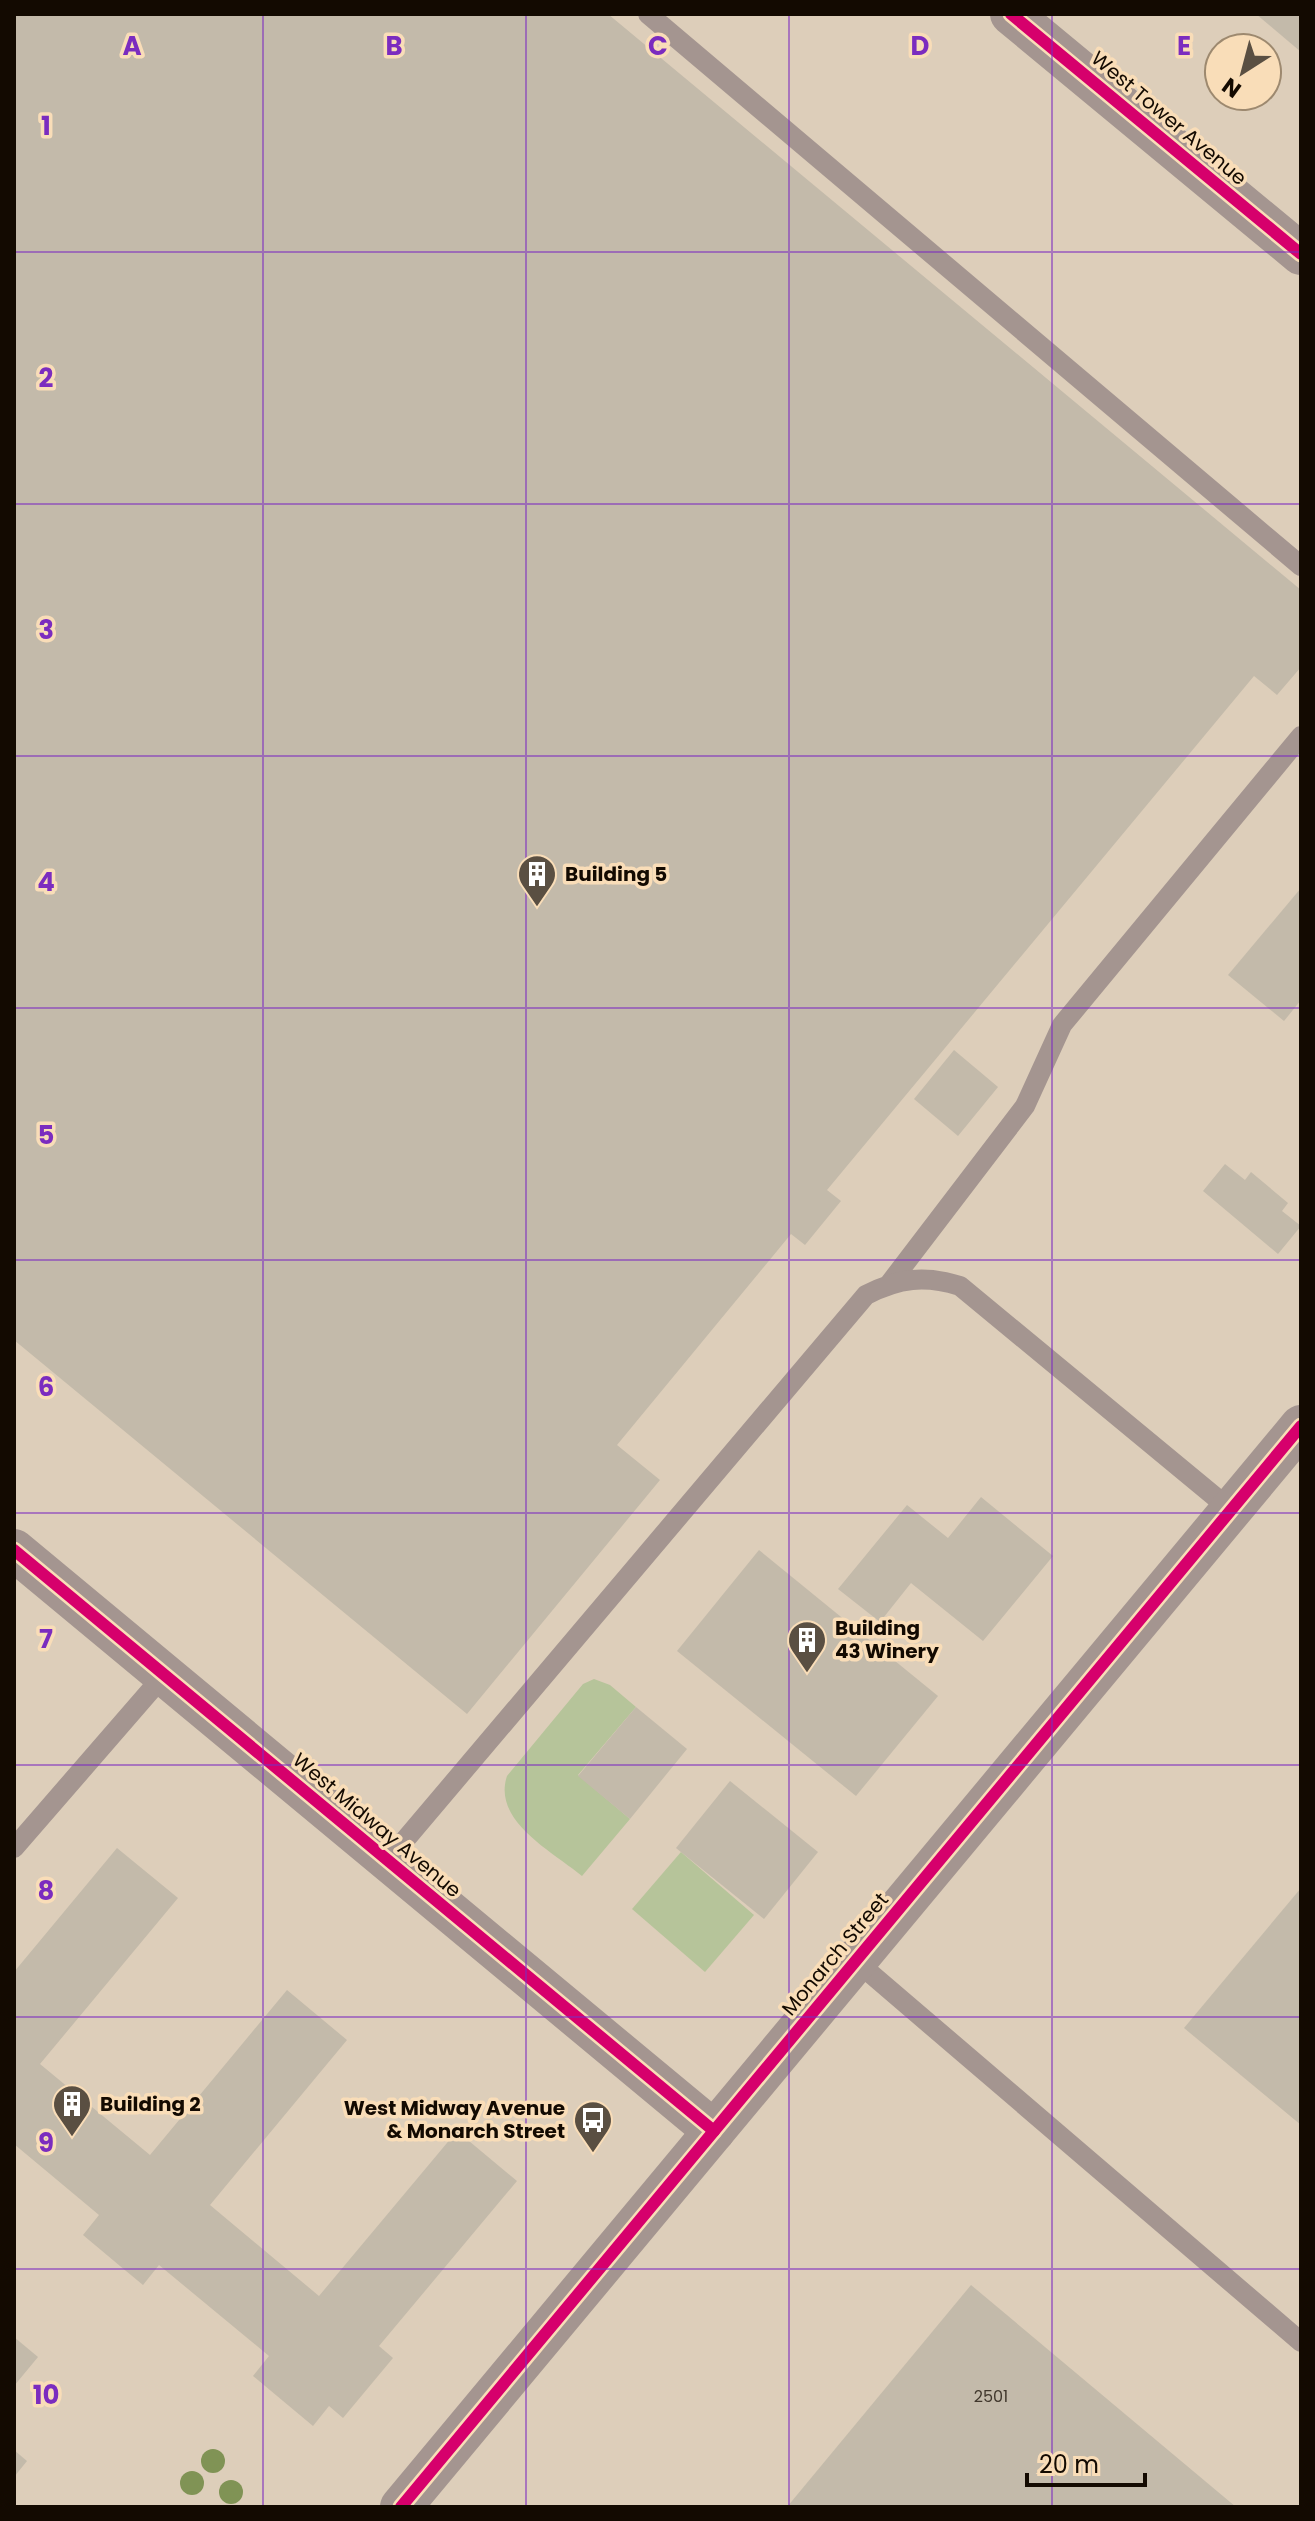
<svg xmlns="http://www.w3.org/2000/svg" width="1315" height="2521" viewBox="0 0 1315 2521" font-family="Poppins,sans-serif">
<rect width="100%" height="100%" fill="#ddceba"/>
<g fill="#b6c49a">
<path d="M594 1679 610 1685 636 1707 578 1775 630 1819 582 1876C552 1851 492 1821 507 1776L583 1684Z"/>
<polygon points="681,1852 754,1915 705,1972 632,1909"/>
</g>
<g fill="#c3baaa">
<polygon points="14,14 608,14 1301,590 1301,667 1277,695 1254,676 827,1190 841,1201 805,1245 791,1234 617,1445 660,1480 467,1714 14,1340"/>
<polygon points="1256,14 1301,14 1301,52"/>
<polygon points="1301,888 1301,1000 1284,1021 1228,975"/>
<polygon points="954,1050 998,1087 958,1136 914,1099"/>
<polygon points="1225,1164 1245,1180 1251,1172 1288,1203 1282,1211 1301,1226 1278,1254 1203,1191"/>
<polygon points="981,1497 1053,1556 983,1641 911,1583 880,1622 838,1589 907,1505 948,1538"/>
<polygon points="759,1550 938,1696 856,1796 677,1651"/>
<polygon points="636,1707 687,1749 630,1819 578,1776"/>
<polygon points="730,1781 818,1852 764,1919 676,1848"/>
<polygon points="117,1848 178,1898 40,2064 150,2155 287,1990 347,2040 210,2205 319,2296 457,2131 517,2181 379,2346 393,2358 343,2418 329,2406 313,2426 253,2376 269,2356 159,2265 143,2285 120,2266 83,2235 99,2215 14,2144 14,1972"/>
<polygon points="1301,1888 1301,2125 1184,2028"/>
<polygon points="971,2285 1236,2507 787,2507"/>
<polygon points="14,2337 38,2357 14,2386"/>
<polygon points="14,2450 27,2461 14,2477"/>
</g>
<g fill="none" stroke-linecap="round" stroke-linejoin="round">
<g stroke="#a49590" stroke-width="20">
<polyline points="648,14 1301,566"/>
<polyline points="890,1283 1025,1106 1062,1025 1301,736"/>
<polyline points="14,1848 164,1675"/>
<path d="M388 1860 866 1295C899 1278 925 1275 960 1286L1231 1510"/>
<polyline points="856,1961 1301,2342"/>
</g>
<g stroke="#a49590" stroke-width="42">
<polyline points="1011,14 1301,254"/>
<polyline points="14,1550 714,2131"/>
<polyline points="401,2507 1301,1426"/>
</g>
<defs>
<g id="cycleway">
<polyline points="1011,14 1301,254"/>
<polyline points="14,1550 714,2131"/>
<polyline points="401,2507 1301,1426"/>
</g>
</defs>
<use href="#cycleway" stroke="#f9ddb8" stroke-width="17"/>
<use href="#cycleway" stroke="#d6006c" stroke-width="12"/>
</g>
<g fill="#809355">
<circle cx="213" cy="2461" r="12"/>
<circle cx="192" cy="2483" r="12"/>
<circle cx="231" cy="2492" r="12"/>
</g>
<path fill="none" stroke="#7b2cbf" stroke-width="2" stroke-opacity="0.55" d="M263 14V2507M526 14V2507M789 14V2507M1052 14V2507M14 252H1301M14 504H1301M14 756H1301M14 1008H1301M14 1260H1301M14 1513H1301M14 1765H1301M14 2017H1301M14 2269H1301"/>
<defs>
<symbol id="building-pin" viewBox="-11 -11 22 30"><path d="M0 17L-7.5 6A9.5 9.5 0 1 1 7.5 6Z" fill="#5a4f42" stroke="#f9ddb8"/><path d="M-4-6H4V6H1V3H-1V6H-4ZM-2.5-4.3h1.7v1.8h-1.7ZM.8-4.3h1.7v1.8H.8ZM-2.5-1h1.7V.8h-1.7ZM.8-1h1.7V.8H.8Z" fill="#fff"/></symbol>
<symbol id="bus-pin" viewBox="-11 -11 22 30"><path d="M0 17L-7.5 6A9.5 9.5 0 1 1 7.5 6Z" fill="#5a4f42" stroke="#f9ddb8"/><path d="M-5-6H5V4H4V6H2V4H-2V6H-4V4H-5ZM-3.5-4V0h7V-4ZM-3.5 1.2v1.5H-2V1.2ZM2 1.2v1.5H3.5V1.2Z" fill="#fff"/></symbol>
</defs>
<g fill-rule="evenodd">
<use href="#building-pin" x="515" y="852" width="44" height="60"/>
<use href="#building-pin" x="785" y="1618" width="44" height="60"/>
<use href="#building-pin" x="50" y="2082" width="44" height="60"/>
<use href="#bus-pin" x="571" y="2098" width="44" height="60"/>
</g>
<g text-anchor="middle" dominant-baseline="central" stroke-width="7" stroke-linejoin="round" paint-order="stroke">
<g font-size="16" fill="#40372c">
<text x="991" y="2396">2501</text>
</g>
<g font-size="20" fill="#130a01" stroke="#f9ddb8">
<text transform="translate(1169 118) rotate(40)">West Tower Avenue</text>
<text transform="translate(377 1825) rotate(40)">West Midway Avenue</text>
<text transform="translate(835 1954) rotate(-50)">Monarch Street</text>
</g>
<g font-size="20" font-weight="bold" fill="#130a01" stroke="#f9ddb8" text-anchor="start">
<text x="565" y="874">Building 5</text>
<text x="835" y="1628">Building<tspan x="835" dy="23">43 Winery</tspan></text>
<text x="100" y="2104">Building 2</text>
<text x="565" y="2108" text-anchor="end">West Midway Avenue<tspan x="565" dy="23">&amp; Monarch Street</tspan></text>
</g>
</g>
<g font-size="26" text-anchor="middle" font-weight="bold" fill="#7b2cbf" stroke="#f9ddb8" stroke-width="7" stroke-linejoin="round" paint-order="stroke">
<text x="132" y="55">A</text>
<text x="394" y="55">B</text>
<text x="658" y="55">C</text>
<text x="920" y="55">D</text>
<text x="1184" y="55">E</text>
<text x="46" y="135">1</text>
<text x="46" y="387">2</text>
<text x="46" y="639">3</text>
<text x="46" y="891">4</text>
<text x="46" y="1144">5</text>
<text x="46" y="1396">6</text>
<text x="46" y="1648">7</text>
<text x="46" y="1900">8</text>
<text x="46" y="2152">9</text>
<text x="46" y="2404">10</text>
</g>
<rect width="1315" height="2521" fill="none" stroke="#130a01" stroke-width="32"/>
<g transform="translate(1243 72) rotate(216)"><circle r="38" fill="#f9ddb8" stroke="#9d896f" stroke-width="2"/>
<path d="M0-6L14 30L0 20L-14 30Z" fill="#5a4f42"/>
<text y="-12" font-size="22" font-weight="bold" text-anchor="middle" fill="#130a01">N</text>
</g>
<path d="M1027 2473v12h118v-12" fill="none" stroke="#130a01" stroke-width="4"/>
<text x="1039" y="2473" font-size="24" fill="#130a01" stroke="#f9ddb8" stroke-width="6" paint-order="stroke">20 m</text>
</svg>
